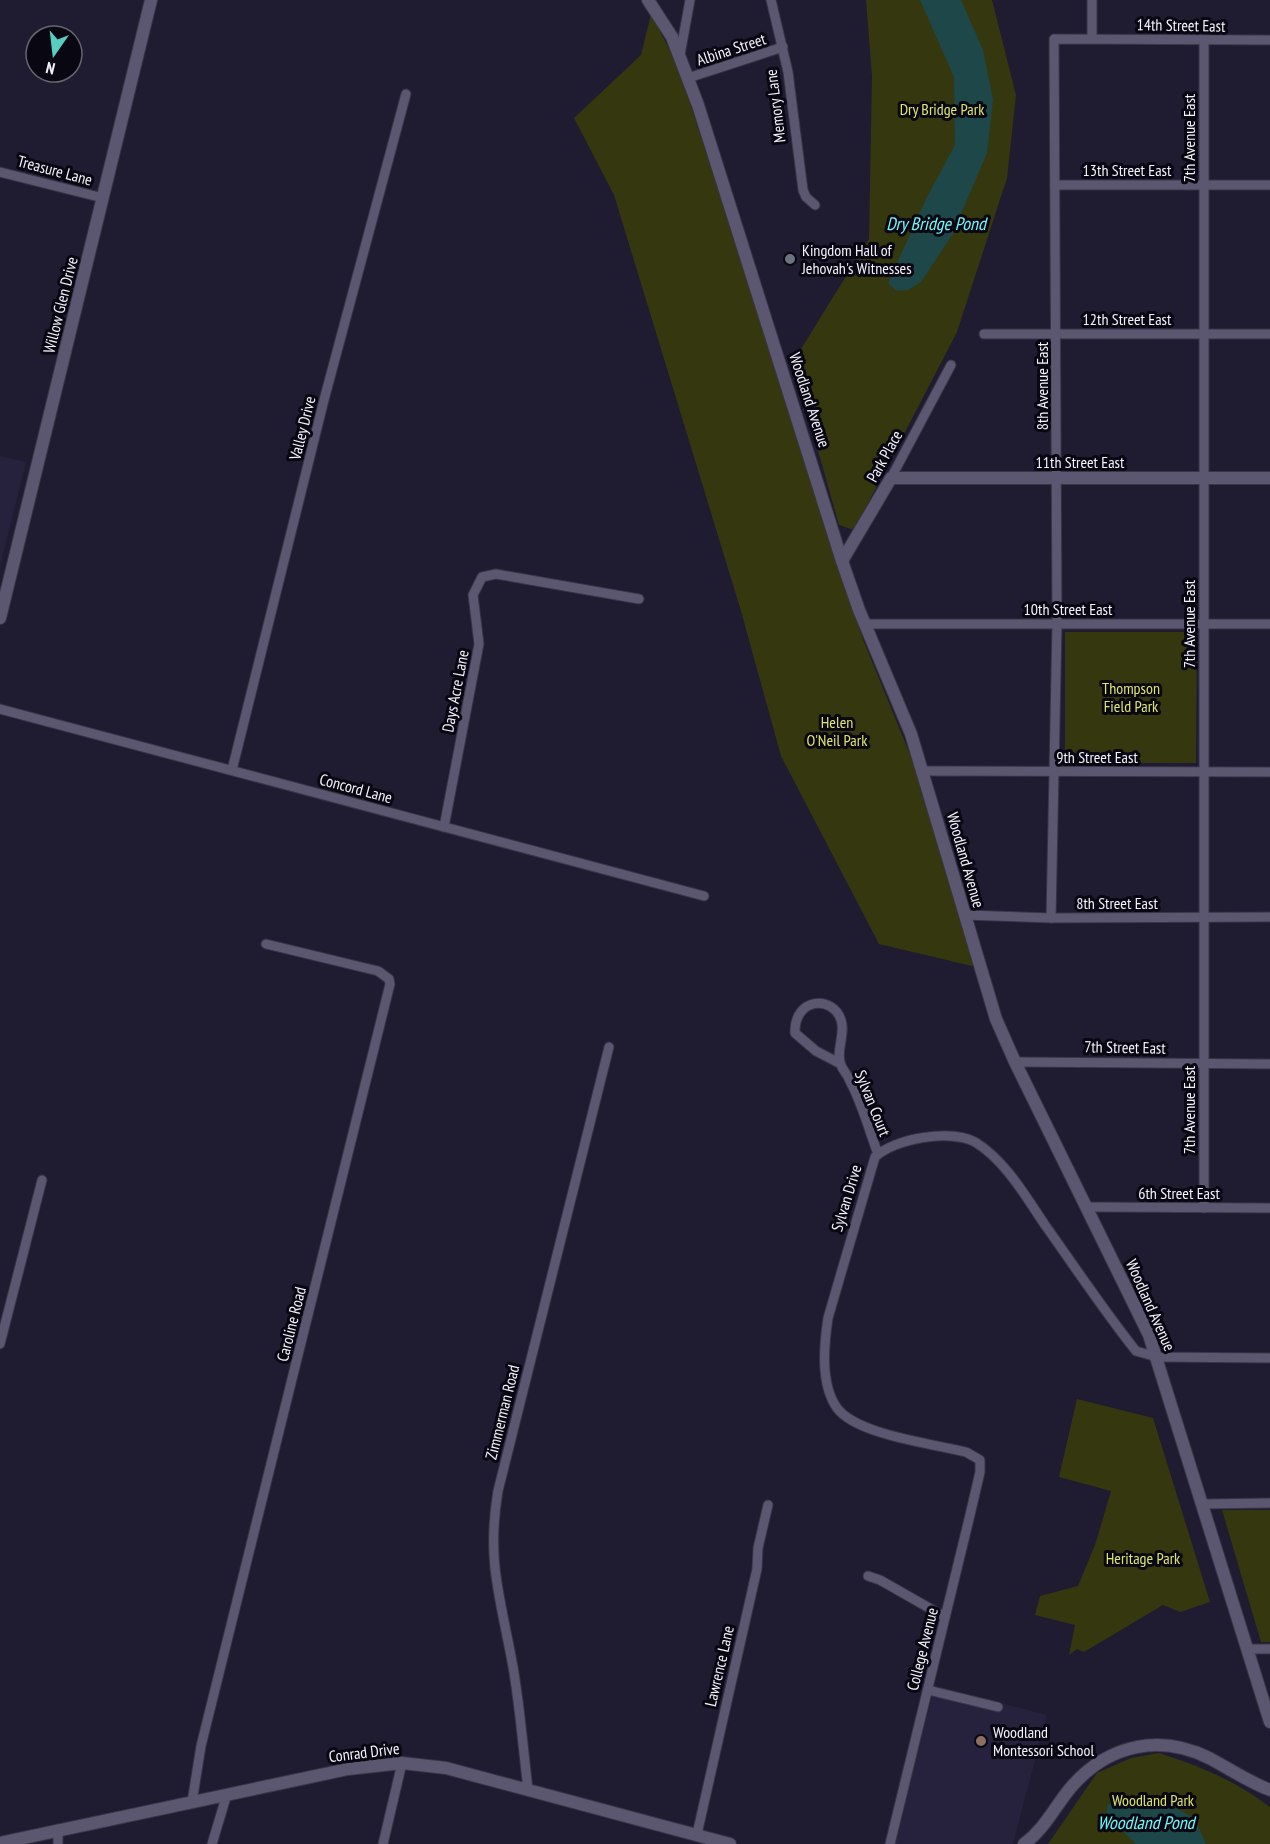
<svg xmlns="http://www.w3.org/2000/svg" width="1270" height="1844" viewBox="0 0 1270 1844" font-family="'PT Sans Narrow',sans-serif">
<rect width="100%" height="100%" fill="#1f1b31"/>
<g fill="#26213d">
<polygon points="0,456 26,462 0,567"/>
<polygon points="935,1686 1047,1715 1013,1844 884,1844 903,1764 914,1766"/>
</g>
<g fill="#35380e">
<polygon points="866,0 992,0 1016,95 1007,178 957,332 854,530 839,525 793,362 869,239 872,76"/>
<polygon points="651,14 678,66 862,637 916,769 976,967 879,944 781,756 741,611 614,195 574,118 641,55"/>
<polygon points="1065,632 1197,632 1196,763 1065,763"/>
<polygon points="1077,1399 1153,1418 1210,1602 1180,1612 1163,1605 1084,1652 1077,1649 1069,1655 1075,1625 1035,1615 1040,1596 1078,1586 1095,1545 1111,1491 1059,1477"/>
<polygon points="1222,1510 1270,1510 1270,1642 1261,1642"/>
<path d="M1159 1753C1200 1766 1236 1781 1270 1807V1844H1048L1097 1773 1131 1758Z"/>
</g>
<g fill="#1d4748">
<polygon points="920,0 961,0 983,50 993,100 987,153 952,235 921,282 908,290 897,291 888,283 926,199 955,145 954,77"/>
<path d="M1120 1798C1139 1797 1179 1804 1193 1819 1199 1825 1202 1836 1206 1844H1136L1106 1815 1108 1805Z"/>
</g>
<g fill="none" stroke-linecap="round" stroke-linejoin="round">
<defs>
<g id="street">
<polyline points="771,0 788,72 803,190 806,197 815,205"/>
<polyline points="1092,0 1092,38"/>
<polyline points="680,55 690,0"/>
<polyline points="688,78 783,47"/>
<polyline points="0,172 103,198"/>
<polyline points="1055,185 1270,185"/>
<polyline points="984,334 1270,334"/>
<polyline points="891,478 951,365"/>
<polyline points="866,624 1270,624"/>
<polyline points="0,709 704,896"/>
<polyline points="232,770 324,400 406,94"/>
<polyline points="923,771 1270,772"/>
<polyline points="444,827 479,644 473,595 482,577 496,574 639,599"/>
<polyline points="964,915 1051,918 1270,917"/>
<polyline points="1051,918 1057,624 1054,39 1270,40"/>
<polyline points="1015,1062 1270,1064"/>
<path d="M839 1063 816 1051 795 1033C794 997 833 995 841 1020 846 1034 835 1052 841 1065 843 1071 848 1075 850 1081 862 1103 869 1130 878 1154"/>
<polyline points="1088,1207 1270,1208"/>
<polyline points="1204,1208 1204,40"/>
<polyline points="0,1344 42,1180"/>
<polyline points="1203,1504 1270,1503"/>
<polyline points="868,1576 880,1580 945,1617"/>
<polyline points="1248,1649 1270,1649"/>
<polyline points="928,1690 998,1707"/>
<path d="M528 1789C523 1748 520 1707 513 1667 501 1599 486 1562 498 1491L609 1047"/>
<polyline points="192,1802 201,1746 390,984 389,979 378,971 266,944"/>
<polyline points="58,1830 58,1844"/>
<polyline points="697,1834 757,1569 758,1548 768,1505"/>
<polyline points="212,1844 227,1794"/>
<polyline points="383,1844 402,1763"/>
<path d="M890 1844 970 1515 980 1472V1460L966 1452C934 1444 857 1435 837 1408 820 1384 824 1345 828 1318L875 1157C895 1138 951 1129 975 1142 1005 1160 1026 1197 1045 1225 1075 1267 1104 1311 1136 1351L1157 1357 1270 1358"/>
</g>
<g id="secondary">
<polyline points="648,0 672,37 698,105 842,561 859,610 911,734 996,1019 1015,1062 1149,1335 1270,1722"/>
<polyline points="842,561 891,478 1270,478"/>
<polyline points="0,618 151,0"/>
<polyline points="0,1843 348,1769 402,1763 446,1768 730,1844"/>
<path d="M1024 1844C1046 1828 1056 1804 1073 1785 1110 1744 1160 1734 1209 1758 1230 1769 1249 1782 1270 1790"/>
</g>
</defs>
<use href="#street" stroke="#383546" stroke-width="11"/>
<use href="#secondary" stroke="#383546" stroke-width="14"/>
<use href="#street" stroke="#5b5771" stroke-width="9"/>
<use href="#secondary" stroke="#5b5771" stroke-width="12"/>
</g>
<circle fill="#6b7280" stroke="#090711" stroke-width="2" cx="790" cy="259" r="6"/>
<circle fill="#8d6e63" stroke="#090711" stroke-width="2" cx="981" cy="1741" r="6"/>
<g text-anchor="middle" dominant-baseline="central" stroke-width="6" stroke-linejoin="round" paint-order="stroke">
<g font-size="16" fill="#f4f3fd" stroke="#090711">
<text transform="translate(1181 25) rotate(1)">14th Street East</text>
<text transform="translate(731 49) rotate(-18)">Albina Street</text>
<text transform="translate(775 106) rotate(-97)">Memory Lane</text>
<text transform="translate(1189 138) rotate(-90)">7th Avenue East</text>
<text transform="translate(55 170) rotate(15)">Treasure Lane</text>
<text x="1127" y="170">13th Street East</text>
<text transform="translate(60 305) rotate(-76)">Willow Glen Drive</text>
<text x="1127" y="319">12th Street East</text>
<text transform="translate(1042 386) rotate(-90)">8th Avenue East</text>
<text transform="translate(810 400) rotate(72)">Woodland Avenue</text>
<text transform="translate(302 428) rotate(-76)">Valley Drive</text>
<text transform="translate(884 456) rotate(-61)">Park Place</text>
<text x="1080" y="462">11th Street East</text>
<text x="1068" y="609">10th Street East</text>
<text transform="translate(1189 624) rotate(-90)">7th Avenue East</text>
<text transform="translate(455 691) rotate(-79)">Days Acre Lane</text>
<text x="1097" y="757">9th Street East</text>
<text transform="translate(356 788) rotate(15)">Concord Lane</text>
<text transform="translate(966 860) rotate(74)">Woodland Avenue</text>
<text x="1117" y="903">8th Street East</text>
<text transform="translate(1125 1047) rotate(1)">7th Street East</text>
<text transform="translate(873 1103) rotate(68)">Sylvan Court</text>
<text transform="translate(1189 1110) rotate(-90)">7th Avenue East</text>
<text x="1179" y="1193">6th Street East</text>
<text transform="translate(846 1198) rotate(-73)">Sylvan Drive</text>
<text transform="translate(1151 1305) rotate(66)">Woodland Avenue</text>
<text transform="translate(291 1324) rotate(-76)">Caroline Road</text>
<text transform="translate(502 1412) rotate(-76)">Zimmerman Road</text>
<text transform="translate(922 1649) rotate(-76)">College Avenue</text>
<text transform="translate(719 1666) rotate(-77)">Lawrence Lane</text>
<text transform="translate(364 1752) rotate(-7)">Conrad Drive</text>
</g>
<g font-size="16" fill="#dde66d" stroke="#090711">
<text x="942" y="109">Dry Bridge Park</text>
<text x="1131" y="688">Thompson<tspan x="1131" dy="18">Field Park</tspan></text>
<text x="837" y="722">Helen<tspan x="837" dy="18">O'Neil Park</tspan></text>
<text x="1143" y="1558">Heritage Park</text>
<text x="1153" y="1800">Woodland Park</text>
</g>
<g font-size="16" fill="#f4f3fd" stroke="#090711" text-anchor="start">
<text x="802" y="250">Kingdom Hall of<tspan x="802" dy="18">Jehovah's Witnesses</tspan></text>
<text x="993" y="1732">Woodland<tspan x="993" dy="18">Montessori School</tspan></text>
</g>
<g font-size="18" font-style="italic" fill="#73f7fa" stroke="#090711">
<text x="936" y="223">Dry Bridge Pond</text>
<text x="1146" y="1822">Woodland Pond</text>
</g>
</g>
<g transform="translate(54 54) rotate(194)"><circle r="28" fill="#090711" stroke="#67656f" stroke-width="1.5"/>
<path d="M0-4.5L10 22L0 15L-10 22Z" fill="#58cec0"/>
<text y="-9" font-size="16" font-weight="bold" text-anchor="middle" fill="#f4f3fd">N</text>
</g>
</svg>
